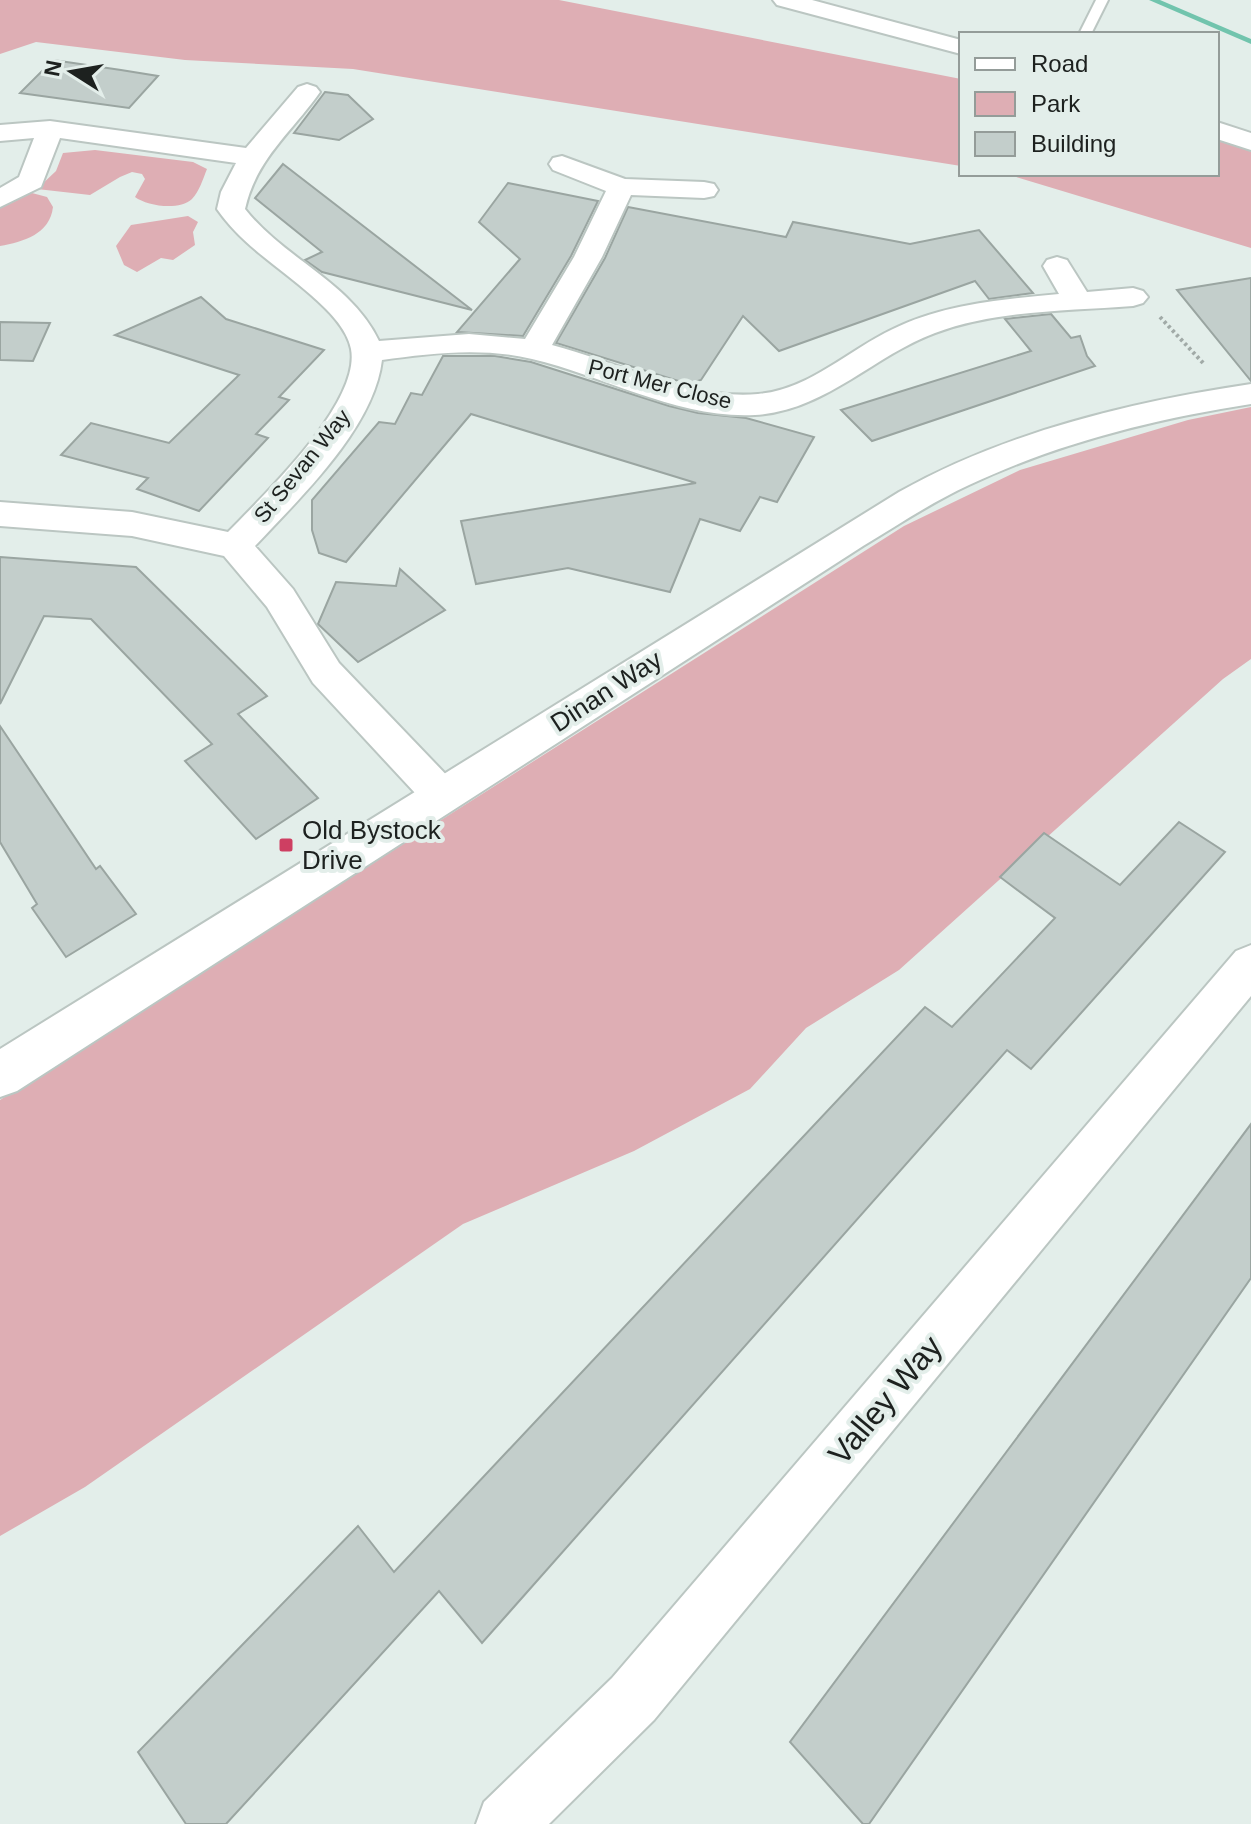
<svg xmlns="http://www.w3.org/2000/svg" width="1251" height="1824" viewBox="0 0 1251 1824" font-family="Helvetica,sans-serif">
<rect width="100%" height="100%" fill="#e3eeea"/>
<g fill="#deaeb4">
<polygon points="0,0 559,0 961,79 961,166 353,69 185,60 36,42 0,54"/>
<polygon points="1217,129 1251,135 1251,248 1006,174 1217,174"/>
<path d="M95 150 193 162 207 169C203 179 199 192 192 199 179 211 147 206 135 197L145 179 142 174 132 172 120 177 90 195 37 189 56 171 63 153Z"/>
<path d="M32 193 47 197 53 207C50 234 23 242 0 246V207Z"/>
<polygon points="188,216 198,222 193,232 195,245 173,260 161,258 137,272 124,265 116,246 131,225"/>
<polygon points="1251,407 1251,659 1223,679 899,970 806,1028 750,1089 634,1151 463,1224 85,1487 0,1536 0,1100 904,526 1020,470 1188,420"/>
</g>
<g fill="none" stroke-linecap="round" stroke-linejoin="round">
<polygon fill="#71c4ad" fill-rule="evenodd" points="1149,0 1160,0 1251,39 1251,44"/>
</g>
<g fill="#c3cecb" stroke="#9aa5a1" stroke-width="2">
<polygon points="53,60 121,70 158,76 129,108 20,93"/>
<polygon points="325,92 348,95 373,119 339,140 294,133"/>
<polygon points="283,164 472,310 322,272 305,260 322,252 255,198"/>
<polygon points="508,183 598,201 571,256 523,336 457,332 520,259 479,222"/>
<polygon points="628,207 786,237 793,222 910,244 979,230 1033,293 989,299 975,281 779,351 743,316 701,380 688,384 556,343 605,258"/>
<polygon points="1251,278 1251,381 1177,290"/>
<polygon points="201,297 226,319 324,350 279,397 289,400 256,434 268,438 199,511 137,489 148,478 61,455 91,423 169,443 239,375 115,335"/>
<polygon points="1051,314 1071,338 1080,336 1087,356 1095,366 872,441 841,410 1031,351 1005,319"/>
<polygon points="0,322 50,323 33,361 0,360"/>
<polygon points="443,356 495,356 531,362 669,406 698,413 746,418 814,437 777,502 760,497 740,531 700,519 670,592 568,568 476,584 461,521 696,483 471,414 346,562 319,553 312,530 312,500 379,422 395,424 411,393 422,395"/>
<polygon points="0,557 136,567 267,696 238,714 318,798 256,839 185,761 212,744 91,619 44,616 0,704"/>
<polygon points="400,569 445,610 358,662 318,624 336,582 396,586"/>
<polygon points="0,726 96,869 100,866 136,914 66,957 32,908 37,904 0,842"/>
<polygon points="1179,822 1225,852 1031,1069 1007,1050 482,1643 439,1591 226,1824 186,1824 138,1752 358,1526 394,1572 925,1007 952,1027 1055,918 1000,877 1044,833 1120,885"/>
<polygon points="1251,1124 1251,1278 869,1824 863,1824 790,1742"/>
</g>
<g fill="none" stroke-linecap="round" stroke-linejoin="round">
<defs>
<polygon id="lane" points="1096,0 1108,0 1091,34 1079,34"/>
<g id="street">
<polygon points="773,0 812,0 961,40 961,54 777,5"/>
<path d="M307 84 316 87 320 92C292 132 256 159 245 209 284 259 350 281 379 341L469 334 525 339 574 257 606 191 553 170 549 164 553 158 562 156 625 179 704 182 714 184 718 190 714 196 704 198 631 195 602 257 552 345C618 362 688 400 758 394 809 390 848 350 893 329 943 304 1004 299 1059 294L1043 266 1047 260 1057 257 1067 260 1087 292 1133 288 1143 291 1148 297 1143 303 1133 306C1068 311 997 310 935 333 873 356 825 411 755 415 678 419 605 376 532 359 483 347 431 353 382 360 374 428 300 498 255 546L293 589 339 663 456 785 462 796 456 807 442 812 428 807 313 683 267 607 224 556 132 536 0 526V502L132 512 228 532C263 496 361 403 351 349 347 328 327 309 311 295 278 266 243 246 217 209L221 192 236 163 60 138 41 187 0 207V188L19 177 34 138 0 141V125L50 121 246 148 298 87Z"/>
<polygon points="1217,122 1251,133 1251,150 1217,139"/>
<polygon points="1251,945 1251,996 654,1720 549,1824 476,1824 484,1802 612,1678 1236,951"/>
</g>
<path id="secondary" d="M1251 384V404C1154 419 1058 443 969 485 932 502 898 525 863 546L17 1091 0 1097V1049L899 492C1006 432 1130 402 1251 384Z"/>
</defs>
<use href="#lane" stroke="#bbc6c2" stroke-width="4"/>
<use href="#street" stroke="#bbc6c2" stroke-width="4"/>
<use href="#secondary" stroke="#bbc6c2" stroke-width="4"/>
<polyline stroke="#a1aaa7" stroke-width="4" stroke-dasharray="3 3" stroke-linecap="butt" points="1160,317 1205,365"/>
<use href="#lane" fill="#fff" fill-rule="evenodd"/>
<use href="#street" fill="#fff" fill-rule="evenodd"/>
<use href="#secondary" fill="#fff" fill-rule="evenodd"/>
</g>
<rect fill="#ce3f62" stroke="#e3eeea" stroke-width="3" x="278" y="837" width="16" height="16" rx="4"/>
<g text-anchor="middle" dominant-baseline="central" stroke-width="8" stroke-linejoin="round" paint-order="stroke">
<g font-size="22" fill="#1d211f" stroke="#e3eeea">
<text transform="translate(660 384) rotate(14)">Port Mer Close</text>
<text transform="translate(302 466) rotate(-51)">St Sevan Way</text>
</g>
<g font-size="26" fill="#1d211f" stroke="#e3eeea">
<text transform="translate(606 691) rotate(-33)">Dinan Way</text>
</g>
<g font-size="26" fill="#1d211f" stroke="#e3eeea" text-anchor="start">
<text x="302" y="830">Old Bystock<tspan x="302" dy="30">Drive</tspan></text>
</g>
<g font-size="32" fill="#1d211f" stroke="#e3eeea">
<text transform="translate(885 1400) rotate(-50)">Valley Way</text>
</g>
</g>
<rect x="959" y="32" width="260" height="144" fill="#e3eeea" stroke="#949c99" stroke-width="2"/>
<rect x="975" y="58" width="40" height="12" fill="#ffffff" stroke="#949c99" stroke-width="2"/>
<text x="1031" y="72" font-size="24" fill="#1d211f">Road</text>
<rect x="975" y="92" width="40" height="24" fill="#deaeb4" stroke="#949c99" stroke-width="2"/>
<text x="1031" y="112" font-size="24" fill="#1d211f">Park</text>
<rect x="975" y="132" width="40" height="24" fill="#c3cecb" stroke="#949c99" stroke-width="2"/>
<text x="1031" y="152" font-size="24" fill="#1d211f">Building</text>
<g transform="translate(72 72) rotate(281)" stroke="#e3eeea" stroke-width="6" paint-order="stroke">
<path d="M0-6L14 30L0 20L-14 30Z" fill="#1d211f"/>
<text y="-12" font-size="22" font-weight="bold" text-anchor="middle" fill="#1d211f">N</text>
</g>
</svg>
